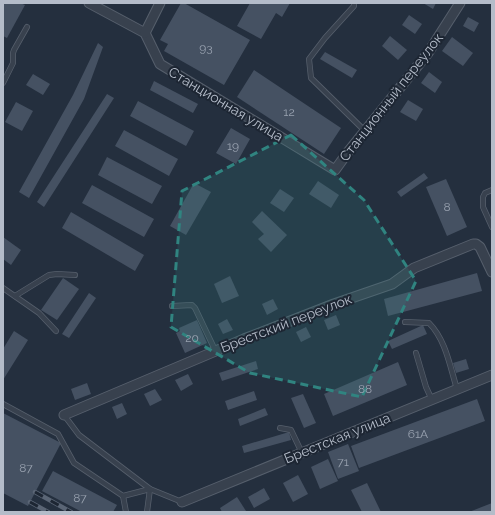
<svg xmlns="http://www.w3.org/2000/svg" width="495" height="515" viewBox="0 0 495 515" font-family="Raleway,sans-serif">
<rect width="100%" height="100%" fill="#242f3e"/>
<g fill="#455162">
<polygon points="3,3 20,3 25,5 7,38 3,36"/>
<polygon points="181,3 184,3 250,40 224,85 164,51 168,44 160,40"/>
<polygon points="250,3 290,3 282,17 276,13 261,39 237,26"/>
<polygon points="423,3 436,3 433,9"/>
<polygon points="409,15 422,24 415,34 402,25"/>
<polygon points="468,17 479,23 474,32 463,26"/>
<polygon points="390,36 407,50 398,60 382,46"/>
<polygon points="452,37 473,53 463,66 442,51"/>
<polygon points="98,43 103,47 84,99 29,198 19,192 73,95"/>
<polygon points="325,52 357,70 352,78 320,59"/>
<polygon points="254,70 341,128 324,154 237,97"/>
<polygon points="429,72 442,82 435,93 421,83"/>
<polygon points="33,74 50,84 43,95 26,85"/>
<polygon points="154,81 198,104 193,113 150,90"/>
<polygon points="107,94 114,98 44,207 37,202"/>
<polygon points="408,100 423,109 416,121 400,112"/>
<polygon points="138,101 194,131 186,146 130,116"/>
<polygon points="16,102 33,111 22,131 5,122"/>
<polygon points="231,128 250,139 236,164 216,153"/>
<polygon points="124,130 178,159 169,176 115,146"/>
<polygon points="107,157 162,186 152,204 98,175"/>
<polygon points="424,173 428,178 401,197 397,192"/>
<polygon points="446,179 467,227 447,236 426,187"/>
<polygon points="318,181 339,195 331,208 309,194"/>
<polygon points="194,183 211,192 186,235 170,226"/>
<polygon points="92,185 154,219 144,237 82,203"/>
<polygon points="280,189 294,198 284,212 270,203"/>
<polygon points="262,211 287,235 271,252 258,239 264,234 252,222"/>
<polygon points="71,212 144,255 135,271 62,228"/>
<polygon points="3,237 21,250 11,265 3,259"/>
<polygon points="477,273 482,291 388,316 384,299"/>
<polygon points="230,276 239,296 222,303 214,284"/>
<polygon points="63,278 79,289 57,320 41,310"/>
<polygon points="89,293 96,298 69,338 62,334"/>
<polygon points="273,299 278,309 267,315 262,304"/>
<polygon points="336,315 340,325 328,330 324,320"/>
<polygon points="227,319 233,330 223,334 218,324"/>
<polygon points="197,320 207,343 185,353 176,333 180,331 179,328"/>
<polygon points="423,325 427,334 392,349 388,341"/>
<polygon points="306,327 311,337 301,342 296,332"/>
<polygon points="14,331 28,340 3,380 3,349"/>
<polygon points="466,359 469,369 456,373 453,363"/>
<polygon points="256,361 258,369 222,381 219,373"/>
<polygon points="398,362 407,385 333,416 324,394"/>
<polygon points="188,374 193,384 181,391 175,380"/>
<polygon points="87,383 91,394 75,400 71,389"/>
<polygon points="155,389 162,400 150,406 144,394"/>
<polygon points="254,391 257,400 228,410 225,401"/>
<polygon points="303,394 316,423 304,428 291,398"/>
<polygon points="477,399 485,421 359,468 351,446"/>
<polygon points="122,403 127,414 117,419 112,407"/>
<polygon points="265,408 268,415 240,426 238,419"/>
<polygon points="3,413 61,443 28,506 3,493"/>
<polygon points="289,432 291,440 244,453 242,446"/>
<polygon points="348,444 359,471 338,479 328,452"/>
<polygon points="328,459 338,481 320,489 311,467"/>
<polygon points="53,471 117,505 113,512 82,512 42,491"/>
<polygon points="298,475 308,494 293,502 283,483"/>
<polygon points="367,483 381,512 362,512 351,490"/>
<polygon points="264,488 270,499 254,508 248,497"/>
<polygon points="237,497 246,511 244,512 222,512 220,508"/>
<polygon points="492,503 492,512 469,512"/>
</g>
<g fill="none" stroke-linecap="round" stroke-linejoin="round">
<defs>
<g id="lane">
<polyline points="354,3 354,6 325,38 309,59 311,78 365,131"/>
<polyline points="3,83 13,63 13,53 14,50 27,27"/>
<polyline points="492,190 485,193 483,197 483,207 492,227"/>
<polyline points="3,288 39,313 56,331"/>
<polyline points="15,296 49,275 57,274 75,275"/>
<polyline points="172,306 192,305 195,308 215,350"/>
<path d="M405 322 429 323C446 340 450 367 457 389"/>
<polyline points="416,353 426,387 432,400"/>
<polyline points="3,404 58,434 74,463 123,496 150,489 147,512"/>
<polyline points="64,415 79,435 150,489 182,502"/>
<polyline points="280,428 291,430 302,453"/>
<polyline points="123,496 126,512"/>
</g>
<g id="street">
<polyline points="89,3 145,33 160,64 335,170 348,152 428,53 460,3"/>
<polyline points="145,33 160,3"/>
<polyline points="64,415 244,339 334,304 392,284 414,268 473,244 476,244 480,247 492,272"/>
<polyline points="182,502 492,375"/>
</g>
</defs>
<use href="#lane" stroke="#565f6c" stroke-width="6"/>
<use href="#street" stroke="#565f6c" stroke-width="11"/>
<use href="#lane" stroke="#38414e" stroke-width="4.5"/>
<use href="#street" stroke="#38414e" stroke-width="9"/>
<defs>
<g id="rail">
<polyline points="35,492 71,512"/>
<polyline points="30,502 48,512"/>
</g>
</defs>
<use href="#rail" stroke="#5a6575" stroke-width="4.5"/>
<use href="#rail" stroke="#1d2633" stroke-width="3" stroke-dasharray="9" stroke-linecap="butt"/>
</g>
<path fill="#308480" fill-opacity="0.2" stroke="#308480" stroke-width="3" stroke-dasharray="8 5" stroke-linejoin="round" d="M291 135 364 200 416 281 362 397 250 373 171 327 182 191Z"/>
<g text-anchor="middle" dominant-baseline="central" stroke-width="4" stroke-linejoin="round" paint-order="stroke">
<g font-size="12" fill="#98a1af">
<text x="206" y="48">93</text>
<text x="289" y="112">12</text>
<text x="233" y="146">19</text>
<text x="447" y="207">8</text>
<text x="192" y="338">20</text>
<text x="365" y="389">88</text>
<text x="418" y="434">61А</text>
<text x="343" y="462">71</text>
<text x="26" y="468">87</text>
<text x="80" y="498">87</text>
</g>
<g font-size="14" fill="#b4bcc9" stroke="#1d2633">
<text transform="translate(391 97) rotate(-52)">Станционный переулок</text>
<text transform="translate(226 104) rotate(31)">Станционная улица</text>
<text transform="translate(286 323) rotate(-21)">Брестский переулок</text>
<text transform="translate(337 438) rotate(-22)">Брестская улица</text>
</g>
</g>
<rect width="495" height="515" fill="none" stroke="#b4bcc9" stroke-width="8"/>
</svg>
